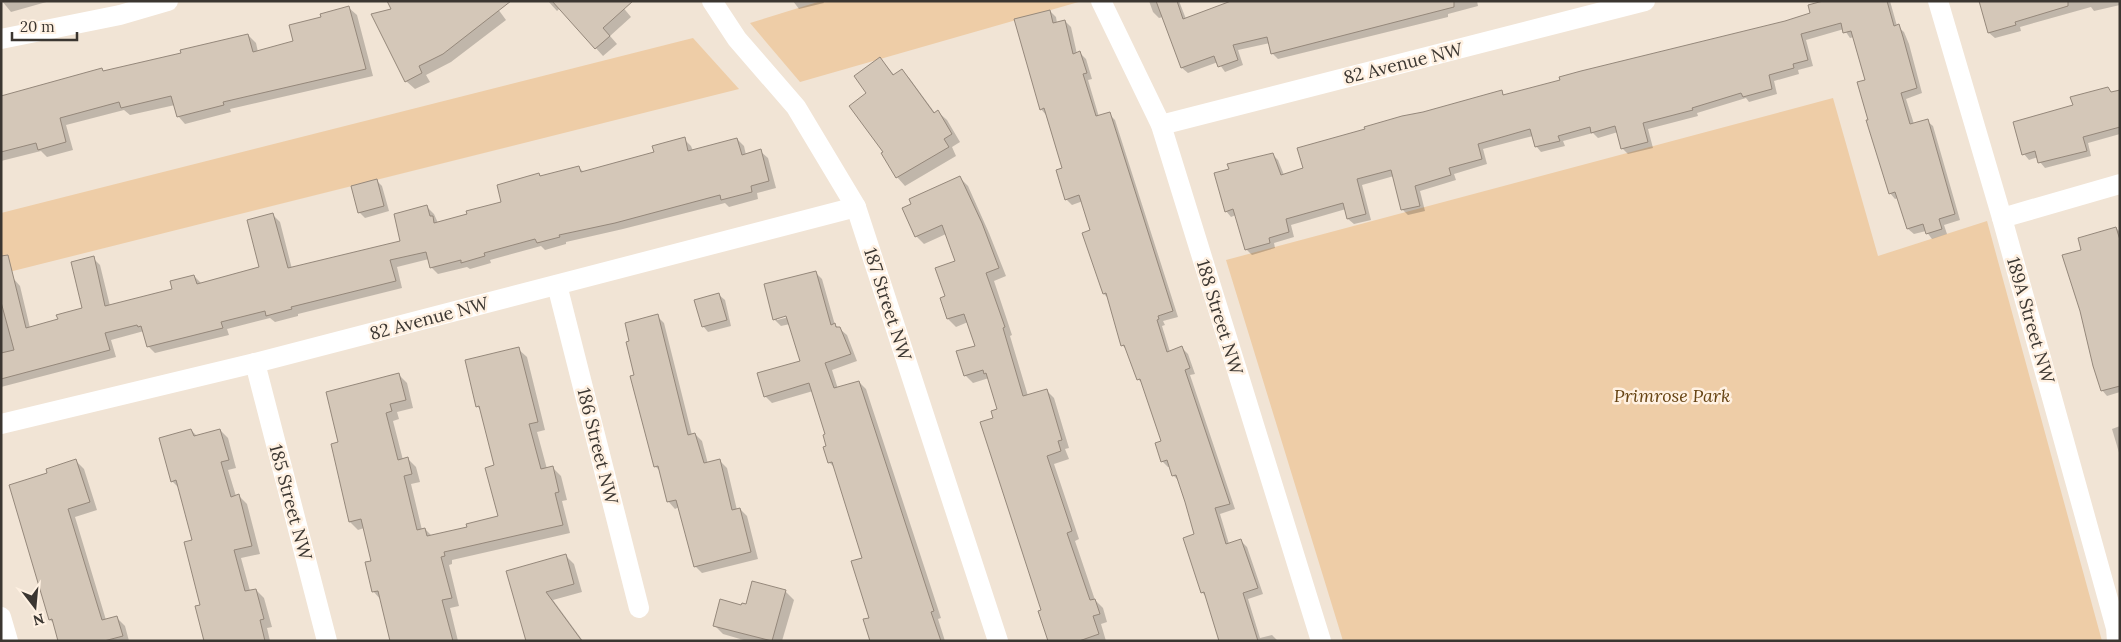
<svg xmlns="http://www.w3.org/2000/svg" width="2121" height="642" viewBox="0 0 2121 642" font-family="Lora,serif">
<rect width="100%" height="100%" fill="#f1e4d5"/>
<g fill="#eecda7">
<polygon points="821,1 1082,1 800,82 750,23"/>
<polygon points="693,38 739,89 1,274 1,213"/>
<polygon points="1833,98 1878,256 1987,221 2102,641 1343,641 1226,260"/>
</g>
<g fill="#0003" fill-rule="evenodd">
<polygon points="2,1 50,1 11,12"/>
<polygon points="492,1 506,20 451,62 426,75 430,82 415,89 406,81 393,9"/>
<polygon points="548,1 623,1 621,5 631,17 610,36 617,44 603,56 560,8 557,11"/>
<polygon points="793,1 823,1 824,3 799,9"/>
<polygon points="1149,1 1179,1 1186,19 1235,1 1477,1 1478,6 1448,14 1448,17 1278,59 1273,54 1270,43 1238,50 1243,65 1225,72 1218,62 1188,73 1182,68 1163,17 1159,18 1153,12"/>
<polygon points="1827,1 1890,1 1897,26 1904,32 1909,44 1922,93 1906,99 1914,124 1927,121 1933,126 1960,220 1944,225 1947,234 1932,239 1926,231 1914,234 1908,229 1898,198 1895,199 1890,193 1870,120 1866,80 1854,37 1850,38 1844,29 1806,40 1813,66 1798,70 1799,74 1774,81 1777,94 1749,102 1746,98 1697,113 1698,116 1648,129 1653,148 1628,154 1622,148 1618,132 1598,138 1593,133 1563,141 1565,146 1541,152 1536,146 1533,136 1483,149 1487,164 1454,174 1456,180 1420,191 1425,211 1408,215 1402,209 1394,176 1362,185 1371,220 1354,224 1348,219 1346,209 1291,225 1294,237 1274,243 1275,248 1252,255 1246,249 1236,215 1231,217 1226,211 1230,170 1272,154 1278,160 1284,175 1501,92 1505,96 1747,32 1812,14"/>
<polygon points="1981,1 2120,1 2120,5 2094,11 2091,7 2020,27 2021,31 1995,38 1989,33"/>
<polygon points="349,8 357,15 373,76 230,109 231,112 185,124 178,116 175,105 130,115 124,110 66,125 73,150 47,157 41,151 1,161 1,97 183,53 248,35 256,43 258,52 295,42 322,18"/>
<polygon points="1050,11 1056,17 1057,23 1065,21 1071,27 1077,54 1080,53 1086,59 1092,79 1088,80 1099,117 1109,114 1115,120 1178,317 1163,321 1165,325 1162,326 1170,352 1182,348 1188,354 1195,374 1190,375 1235,509 1220,514 1229,544 1241,541 1247,547 1263,594 1248,599 1260,638 1272,635 1278,641 1220,641 1206,597 1202,592 1196,535 1180,482 1173,475 1171,467 1168,467 1163,462 1157,444 1162,442 1143,384 1138,379 1128,351 1123,346 1109,299 1104,294 1092,231 1083,201 1072,205 1066,199 1063,169 1046,115 1041,109"/>
<polygon points="880,58 895,76 902,70 910,79 935,113 938,112 947,120 960,142 952,147 956,156 905,186 897,177 885,153 868,93"/>
<polygon points="2120,92 2120,134 2088,143 2091,156 2045,168 2040,162 2038,157 2029,160 2024,154 2112,94"/>
<polygon points="684,139 691,146 693,151 737,139 744,146 746,155 760,151 768,158 776,188 757,193 758,199 729,207 725,203 623,229 566,242 566,244 545,250 541,246 490,260 491,263 470,269 467,267 438,274 431,267 429,259 397,267 402,288 298,314 298,316 275,322 270,318 227,329 229,335 155,353 148,346 144,331 111,340 116,357 1,387 1,281 13,278 20,286 30,328 59,320 84,309 93,258 100,265 110,306 174,290 194,276 201,283 260,268 273,215 280,222 292,269 402,242 427,207 434,214 438,223 503,203 539,174 541,177 579,168 584,172 656,153"/>
<polygon points="960,178 968,186 989,233 1006,276 994,281 1012,335 1010,336 1028,396 1046,390 1054,398 1069,448 1065,449 1069,459 1054,464 1079,539 1075,541 1095,600 1103,608 1107,622 1101,624 1106,641 1049,641 994,419 999,410 989,378 973,383 965,375 977,347 968,322 956,327 948,319 942,299 947,297 957,261 946,234 924,244 916,236 904,209"/>
<polygon points="376,180 382,186 389,211 365,218 359,212"/>
<polygon points="2116,228 2120,232 2120,392 2107,396 2102,390 2083,250"/>
<path d="M815 272 822 279 835 325 847 335 857 361 832 370 838 389 859 382 866 389 941 618 938 619 945 641H872L864 559 835 468 829 462 826 435 813 391 772 403 765 396 801 361 790 324 781 326 774 319ZM792 314 793 316 777 320V317Z"/>
<polygon points="719,295 725,300 731,326 708,332 703,326"/>
<polygon points="657,316 664,323 692,435 695,434 702,441 708,464 720,461 727,468 737,510 740,509 747,516 758,559 702,573 695,566 679,507 675,509 668,501 661,472 655,466 635,376"/>
<polygon points="518,349 527,357 545,430 537,432 547,469 552,467 561,476 567,500 562,501 570,533 452,560 452,564 449,565 459,606 450,608 458,641 411,641 381,600 373,591 373,562 364,528 358,530 350,522 340,443 399,375 407,383 413,408 397,412 399,419 393,421 403,460 408,459 416,467 420,482 411,484 422,530 425,529 432,536 468,528 499,517 496,466 481,410 477,406"/>
<polygon points="2120,426 2120,456 2112,429"/>
<polygon points="191,430 197,436 220,430 228,438 236,468 228,470 236,496 239,496 247,504 260,554 241,558 250,591 256,590 264,598 272,627 267,628 270,641 206,641 194,540 179,488 172,481"/>
<polygon points="76,461 84,469 97,510 75,517 106,620 117,618 125,626 129,641 59,641 55,624 50,620 49,474"/>
<polygon points="565,555 574,564 582,592 553,600 583,641 527,641 507,572"/>
<polygon points="785,591 794,600 782,641 747,641 723,634 714,625 742,606"/>
</g>
<g fill="#d4c7b8" stroke="#95887b">
<polygon points="387,1 511,1 443,54 419,66 422,73 405,82 371,14 391,9"/>
<polygon points="552,1 633,1 603,28 610,36 595,49"/>
<polygon points="1156,1 1177,1 1183,19 1231,1 1454,1 1454,7 1271,54 1267,37 1233,45 1238,60 1218,67 1214,56 1181,68"/>
<polygon points="1823,1 1887,1 1894,26 1899,24 1903,37 1917,88 1901,93 1910,124 1928,119 1955,214 1939,219 1942,229 1926,234 1923,224 1907,229 1895,192 1889,194 1866,120 1868,120 1857,82 1865,80 1851,31 1843,33 1841,23 1801,34 1808,60 1793,64 1794,68 1769,75 1772,89 1743,97 1741,93 1692,108 1693,110 1643,123 1648,142 1621,149 1615,126 1591,133 1590,127 1558,136 1560,141 1535,147 1530,129 1478,144 1482,159 1449,168 1451,175 1415,186 1420,206 1401,210 1391,170 1357,179 1366,214 1347,219 1343,203 1286,219 1289,232 1269,238 1270,243 1245,250 1233,209 1225,212 1214,173 1229,169 1227,164 1273,153 1281,175 1303,168 1297,148 1365,129 1364,127 1402,116 1423,112 1502,90 1503,95 1560,80 1559,77 1581,71 1785,21 1810,13 1808,5"/>
<polygon points="1979,1 2068,1 2068,6 2015,22 2016,25 1988,33"/>
<polygon points="349,6 366,69 223,102 224,105 177,117 171,96 121,108 119,102 60,118 66,142 38,150 36,143 1,152 1,96 102,68 103,71 181,53 180,50 248,34 253,52 293,41 289,25 321,17 320,14"/>
<polygon points="1050,10 1053,23 1065,20 1073,54 1080,51 1087,73 1083,74 1096,116 1110,112 1173,311 1158,316 1159,319 1157,320 1167,352 1182,346 1190,368 1185,370 1230,504 1215,508 1226,544 1241,539 1258,588 1243,593 1258,641 1219,641 1204,592 1201,593 1183,538 1194,534 1185,502 1176,475 1172,476 1167,460 1161,462 1155,443 1161,441 1140,379 1137,380 1124,345 1121,346 1106,293 1103,294 1082,233 1090,230 1079,195 1065,200 1056,170 1062,168 1044,108 1040,110 1014,19"/>
<polygon points="880,57 893,75 902,69 934,113 938,110 952,134 944,139 949,147 896,178 881,153 883,152 849,106 866,93 854,76"/>
<polygon points="2108,87 2111,92 2120,90 2120,127 2083,137 2087,151 2038,163 2035,151 2022,155 2013,122 2073,105 2070,97"/>
<polygon points="685,137 688,151 737,138 742,155 761,149 769,181 751,186 752,192 721,200 720,195 615,223 559,235 560,237 537,243 535,239 484,253 485,256 461,263 461,260 430,268 426,252 390,260 396,281 291,307 292,309 266,316 265,311 221,322 223,328 147,347 141,326 138,327 137,325 105,333 110,350 1,379 1,353 14,350 1,302 1,256 8,255 26,328 58,319 56,315 82,308 71,262 94,256 105,306 172,289 170,281 194,275 197,284 259,267 247,220 273,213 288,268 400,241 394,214 427,205 430,216 433,216 434,223 467,214 466,211 501,202 497,185 539,173 540,176 579,166 581,172 654,152 652,146"/>
<polygon points="960,176 982,223 999,268 986,273 1005,327 1003,328 1023,396 1047,389 1062,440 1058,441 1061,451 1047,456 1072,531 1067,533 1090,600 1095,599 1100,614 1093,616 1099,634 1079,641 1048,641 1038,611 1041,610 980,422 993,418 991,411 997,409 986,373 984,374 983,370 964,376 956,351 975,346 964,314 947,319 940,298 945,296 935,268 955,261 942,225 915,237 902,208 911,204 909,199"/>
<polygon points="377,179 384,206 358,213 351,186"/>
<polygon points="2116,227 2120,240 2120,386 2101,391 2093,366 2080,311 2062,255 2081,250 2078,238"/>
<polygon points="816,271 831,325 835,323 836,327 840,327 851,354 825,363 834,388 859,381 934,611 931,612 941,641 870,641 863,619 869,618 851,561 862,558 832,462 828,463 823,447 826,446 823,435 825,434 809,383 764,397 757,373 800,361 786,316 773,320 764,284"/>
<polygon points="719,293 727,320 702,327 694,300"/>
<polygon points="658,314 688,435 695,433 704,463 720,459 732,510 740,508 751,552 694,567 676,500 667,502 658,466 654,467 630,376 634,375 626,342 629,341 625,323"/>
<polygon points="519,347 538,422 529,424 541,469 553,466 559,492 555,493 563,525 444,552 445,556 441,557 452,598 442,600 453,641 390,641 378,591 372,592 365,562 371,561 361,519 349,522 331,444 338,442 326,392 399,373 406,400 390,404 392,411 386,413 398,460 408,457 412,474 404,476 417,530 425,528 427,536 467,527 466,524 498,516 485,468 494,465 479,406 476,407 465,360"/>
<polygon points="191,429 194,436 220,429 229,460 221,462 231,497 239,494 252,546 234,550 245,591 256,589 264,619 260,620 265,641 204,641 195,606 200,605 184,542 192,540 176,480 171,482 159,438"/>
<polygon points="76,459 90,502 68,509 102,620 117,616 123,636 104,641 58,641 52,619 49,620 9,485 47,473 46,469"/>
<polygon points="566,554 574,584 546,592 582,641 526,641 506,571"/>
<polygon points="752,581 786,590 772,641 713,626 720,599 741,605 742,603 746,604"/>
</g>
<g fill="none" stroke-linecap="round" stroke-linejoin="round">
<g stroke="#fff" stroke-width="20">
<polyline points="712,1 737,39 796,107 856,207 998,641"/>
<polyline points="1101,1 1161,125 1321,641"/>
<polyline points="1938,1 2002,218 2116,628 2117,641"/>
<polyline points="1,39 120,15 168,1"/>
<polyline points="1161,125 1645,1"/>
<polyline points="2002,218 2120,184"/>
<polyline points="557,285 639,608"/>
<polyline points="255,363 327,641"/>
<polyline points="1,424 255,363 856,207"/>
<polyline points="1,617 8,641"/>
</g>
</g>
<g text-anchor="middle" dominant-baseline="central" stroke-width="5" stroke-linejoin="round" paint-order="stroke">
<g font-size="18" fill="#3b3631" stroke="#fff1e2">
<text transform="translate(1403 63) rotate(-14)">82 Avenue NW</text>
<text transform="translate(888 304) rotate(72)">187 Street NW</text>
<text transform="translate(1220 317) rotate(73)">188 Street NW</text>
<text transform="translate(429 318) rotate(-15)">82 Avenue NW</text>
<text transform="translate(2031 320) rotate(74)">189A Street NW</text>
<text transform="translate(598 446) rotate(76)">186 Street NW</text>
<text transform="translate(291 502) rotate(75)">185 Street NW</text>
</g>
<g font-size="18" font-style="italic" fill="#664312" stroke="#fff1e2">
<text x="1672" y="395">Primrose Park</text>
</g>
</g>
<rect width="2121" height="642" fill="none" stroke="#3b3631" stroke-width="5"/>
<g transform="translate(35 607) rotate(164)" stroke="#fff1e2" stroke-width="4" paint-order="stroke">
<path d="M0-4L9 19L0 12L-9 19Z" fill="#3b3631"/>
<text y="-8" font-size="14" font-weight="bold" text-anchor="middle" fill="#3b3631">N</text>
</g>
<path d="M12 32v8h65v-8" fill="none" stroke="#3b3631" stroke-width="2.5"/>
<text x="20" y="32" font-size="15" fill="#3b3631" stroke="#fff1e2" stroke-width="4" paint-order="stroke">20 m</text>
</svg>
